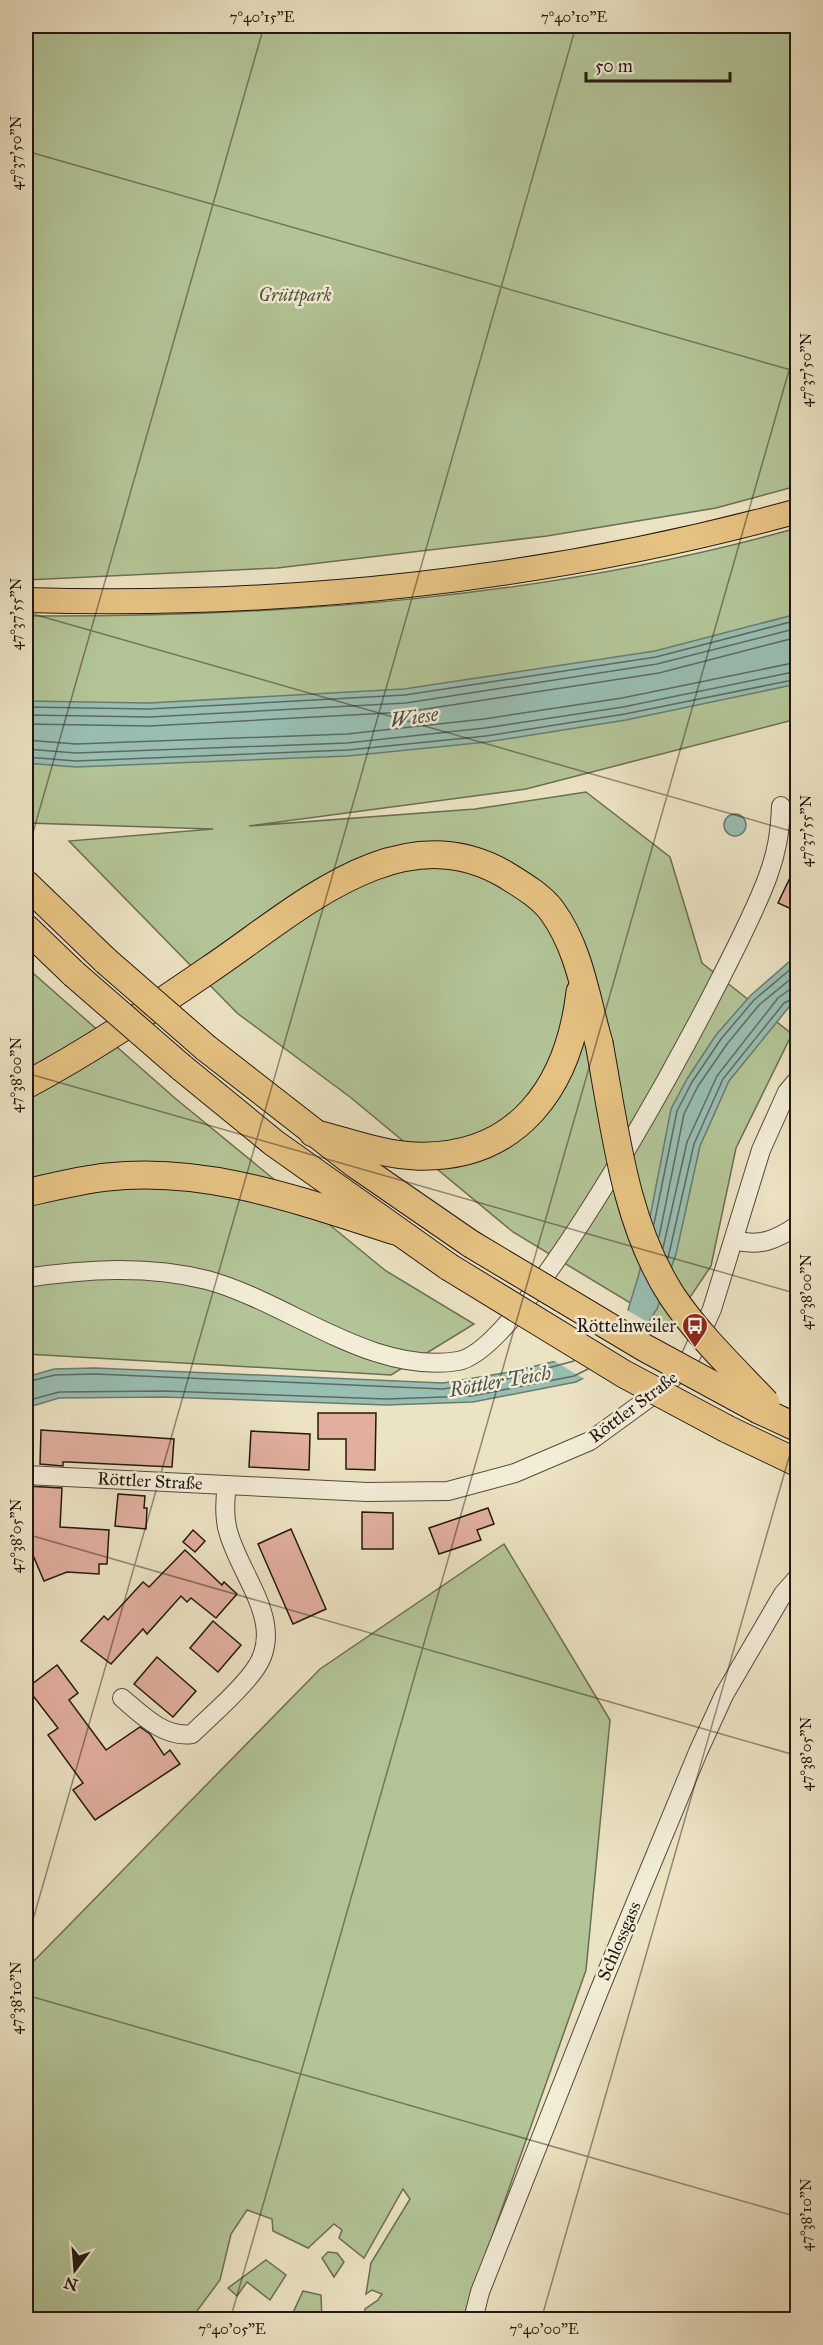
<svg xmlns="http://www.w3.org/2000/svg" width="823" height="2345" viewBox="0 0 823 2345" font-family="'IM FELL Great Primer',serif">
<rect width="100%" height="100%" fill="#ece3c3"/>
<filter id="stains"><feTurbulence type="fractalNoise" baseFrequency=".00333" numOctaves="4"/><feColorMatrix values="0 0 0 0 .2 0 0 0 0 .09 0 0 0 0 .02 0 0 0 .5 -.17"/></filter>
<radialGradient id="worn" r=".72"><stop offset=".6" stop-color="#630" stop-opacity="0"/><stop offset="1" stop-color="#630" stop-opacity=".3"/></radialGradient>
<g fill="#b3c597" stroke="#6b6e54" stroke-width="1.5">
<polygon points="26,26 797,26 797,486 716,508 547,536 277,568 26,580"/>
<path d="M797 528V719L526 789 249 826 475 809 586 792 670 857 702 963 792 1034 736 1148 711 1266 670 1327 513 1232 350 1097 237 1013 69 841 213 829 26 823V616C283 617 549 598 797 528Z"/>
<polygon points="26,967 176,1099 386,1271 474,1324 391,1375 26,1354"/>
<polygon points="504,1544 610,1720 586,1970 463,2319 365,2319 365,2309 378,2300 382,2294 372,2290 366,2294 371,2263 410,2199 403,2189 364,2258 339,2238 342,2230 334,2224 308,2248 273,2231 272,2219 247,2210 231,2234 220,2280 194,2315 186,2319 26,2320 26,1969 320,1669"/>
<polygon points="328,2252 337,2253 344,2262 334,2277 322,2258"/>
<polygon points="266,2260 286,2275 270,2300 247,2282 237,2296 228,2288"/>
<polygon points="303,2291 321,2295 322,2319 290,2319"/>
</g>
<g fill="#99beb2" stroke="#6a7b71" stroke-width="1.5">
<polygon points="797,614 797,684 626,720 487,742 348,756 76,767 26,763 26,701 149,703 404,689 655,651"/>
<circle cx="735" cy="825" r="11"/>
<polygon points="797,955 797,1000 789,1007 729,1081 700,1146 676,1254 657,1309 626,1356 576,1382 473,1402 386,1405 164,1397 59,1398 26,1408 26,1377 54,1369 95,1368 443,1383 510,1372 565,1359 592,1344 628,1310 639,1274 671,1109 687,1079 716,1035 750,996"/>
</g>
<polygon fill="#ece3c3" points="625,1309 651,1324 627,1359 586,1380 551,1359 564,1356 591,1342"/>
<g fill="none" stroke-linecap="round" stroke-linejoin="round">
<g stroke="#5e6a61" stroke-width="1.5">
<polyline points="26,707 149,709 405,695 656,657 798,620"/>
<polyline points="26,715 150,717 406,703 657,664 798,628"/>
<polyline points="26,724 150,726 406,712 659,673 798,637"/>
<polyline points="26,740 76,744 347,734 484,719 622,698 798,662"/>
<polyline points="26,749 76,753 347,743 485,728 623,707 798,671"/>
<polyline points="26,757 76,761 348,750 486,736 625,714 798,679"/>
<polyline points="654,1224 677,1111 692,1082 721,1039 754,1000 798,963"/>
<polyline points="659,1237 684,1114 698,1086 727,1044 759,1005 798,973"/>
<polyline points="663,1248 687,1142 717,1076 778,998 789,990 798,988"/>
<polyline points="668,1258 694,1144 723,1079 784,1003 798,996"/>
<polyline points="26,1382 55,1375 95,1374 443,1389 511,1378 574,1361"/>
<polyline points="26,1401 59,1392 164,1391 386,1399 472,1396 574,1376 588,1369"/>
</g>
</g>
<g fill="#e2af9f" stroke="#231710" stroke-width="1.5">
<polygon points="798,861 798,912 778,903"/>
<polygon points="318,1413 376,1413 375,1470 346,1469 346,1439 318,1439"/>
<polygon points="41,1430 174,1439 172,1467 68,1462 63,1462 63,1466 40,1464"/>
<polygon points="251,1431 310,1434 309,1470 249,1467"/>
<polygon points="26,1486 62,1488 60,1527 109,1530 107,1564 99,1564 99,1574 67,1572 44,1581 29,1546 26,1547"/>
<polygon points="118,1494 145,1496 144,1508 147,1508 146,1529 115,1526"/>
<polygon points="488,1508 494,1524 477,1530 481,1540 439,1554 429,1528"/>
<polygon points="362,1512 393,1513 393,1549 362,1549"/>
<polygon points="291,1529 326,1609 293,1624 258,1544"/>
<polygon points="193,1530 205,1541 195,1552 183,1542"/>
<polygon points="185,1550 222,1585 224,1582 237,1594 216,1618 191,1598 187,1602 181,1596 147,1634 143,1629 111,1664 81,1641 104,1616 108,1620 143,1582 149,1587"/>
<polygon points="213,1621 241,1645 218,1672 190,1648"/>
<polygon points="157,1657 196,1691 173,1717 134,1684"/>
<polygon points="57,1665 78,1693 69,1700 106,1750 140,1727 150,1734 164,1755 170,1750 180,1764 95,1820 73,1790 83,1783 48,1735 58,1728 27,1688"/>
</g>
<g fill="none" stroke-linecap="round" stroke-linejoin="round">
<defs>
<g id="minor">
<path d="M734 1240C760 1247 776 1240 798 1225"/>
<path d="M26 1278C85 1269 148 1265 207 1280 288 1302 371 1375 458 1361 531 1350 740 954 768 876 777 852 780 832 781 806"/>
<polyline points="26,1475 367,1492 448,1491 515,1473 590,1441 660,1390 687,1365 712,1309 761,1150 787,1092 798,1079"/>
<path d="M122 1698C142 1715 164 1738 192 1734 212 1714 236 1695 253 1672 289 1626 240 1577 228 1531 224 1517 225 1499 227 1485"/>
<polyline points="473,2320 480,2292 599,1991 698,1752 724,1695 783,1594 798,1577"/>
</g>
<path id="major" d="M26 600C284 608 548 580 798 511"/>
<g id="highway">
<polyline points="26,884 106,961"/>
<polyline points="26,928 74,974"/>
<polyline points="206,1048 355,1164 471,1244"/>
<polyline points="181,1067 274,1143 449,1267"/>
<path d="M26 1085C90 1051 150 1010 210 969 294 913 399 811 506 875 522 885 541 896 552 911 580 949 586 999 599 1043"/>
<path d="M313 1133C346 1141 382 1155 415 1156 519 1160 569 1085 580 992"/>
<path d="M26 1193C52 1187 80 1180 107 1177 207 1166 301 1201 395 1231"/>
<polyline points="759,1410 798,1428"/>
<polyline points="727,1429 798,1463"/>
</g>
</defs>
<use href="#minor" stroke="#554a3d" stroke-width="20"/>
<use href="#major" stroke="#231710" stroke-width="26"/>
<use href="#highway" stroke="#231710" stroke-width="29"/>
<use href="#minor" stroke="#f3edd8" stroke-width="18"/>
<use href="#major" stroke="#e6c282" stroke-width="24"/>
<use href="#highway" stroke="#e6c282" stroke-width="27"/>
<defs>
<g id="highway-bridge">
<polyline points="106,961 206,1048"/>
<polyline points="74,974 181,1067"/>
<path d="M599 1043C615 1128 624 1222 672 1296 698 1335 734 1369 766 1403"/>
<polyline points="471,1244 645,1348 759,1410"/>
<polyline points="449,1267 624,1374 727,1429"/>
</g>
</defs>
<use href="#highway-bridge" stroke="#231710" stroke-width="29" stroke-linecap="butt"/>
<use href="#highway-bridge" stroke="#e6c282" stroke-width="27"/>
</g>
<path fill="none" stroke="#231710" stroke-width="1.5" stroke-opacity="0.45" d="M26 151 798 372M26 612 798 833M26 857 264 26M26 1073 798 1294M26 1534 798 1756M26 1944 576 26M26 1995 798 2217M230 2320 798 339M541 2320 798 1426"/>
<defs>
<symbol id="bus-pin" viewBox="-11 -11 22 30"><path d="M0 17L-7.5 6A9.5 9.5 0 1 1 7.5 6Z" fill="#8f2418" stroke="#f3edd8"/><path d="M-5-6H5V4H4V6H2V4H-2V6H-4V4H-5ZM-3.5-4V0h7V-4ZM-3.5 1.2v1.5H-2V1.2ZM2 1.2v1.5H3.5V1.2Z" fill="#fff"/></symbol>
</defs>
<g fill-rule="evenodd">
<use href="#bus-pin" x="680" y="1311" width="30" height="40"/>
</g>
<g text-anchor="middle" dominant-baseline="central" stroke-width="5" stroke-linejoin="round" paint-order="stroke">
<g font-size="18" font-style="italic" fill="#55543f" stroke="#f3edd8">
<text x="295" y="295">Grüttpark</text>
</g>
<g font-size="18" fill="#231710" stroke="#f3edd8" text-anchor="end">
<text x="676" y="1326">Röttelnweiler</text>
</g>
<g font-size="18" fill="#231710" stroke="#f3edd8">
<text transform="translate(633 1407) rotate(-37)">Röttler Straße</text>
<text transform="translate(150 1481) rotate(3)">Röttler Straße</text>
<text transform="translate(619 1941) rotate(-67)">Schlossgass</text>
</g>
<g font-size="20" font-style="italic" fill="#4c5149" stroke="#f3edd8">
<text transform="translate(414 717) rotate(-8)">Wiese</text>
<text transform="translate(500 1381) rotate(-10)">Röttler Teich</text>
</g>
</g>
<rect width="823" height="2345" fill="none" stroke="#ece3c3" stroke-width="66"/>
<g transform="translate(75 2270) rotate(196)" stroke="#f3edd8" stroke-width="4.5" paint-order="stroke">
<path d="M0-4.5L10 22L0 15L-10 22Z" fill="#231710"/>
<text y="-9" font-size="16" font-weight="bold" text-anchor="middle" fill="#231710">N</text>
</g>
<path d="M586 72v9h144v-9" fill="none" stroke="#231710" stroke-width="3"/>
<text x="595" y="72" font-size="18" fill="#231710" stroke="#f3edd8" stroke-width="4.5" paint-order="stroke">50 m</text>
<rect x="33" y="33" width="757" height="2279" fill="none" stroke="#231710" stroke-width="2"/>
<g font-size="15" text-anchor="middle" fill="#231710">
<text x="262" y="22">7°40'15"E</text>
<text x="574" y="22">7°40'10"E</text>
<text transform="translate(16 153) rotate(-90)" y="5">47°37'50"N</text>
<text transform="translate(806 370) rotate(-90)" y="5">47°37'50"N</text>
<text transform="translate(16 614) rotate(-90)" y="5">47°37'55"N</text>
<text transform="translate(806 831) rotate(-90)" y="5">47°37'55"N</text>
<text transform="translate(16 1075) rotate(-90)" y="5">47°38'00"N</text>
<text transform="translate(806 1292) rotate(-90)" y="5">47°38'00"N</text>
<text transform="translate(16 1536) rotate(-90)" y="5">47°38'05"N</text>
<text transform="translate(806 1754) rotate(-90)" y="5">47°38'05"N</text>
<text transform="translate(16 1998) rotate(-90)" y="5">47°38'10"N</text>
<text transform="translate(806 2215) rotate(-90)" y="5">47°38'10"N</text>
<text x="232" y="2334">7°40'05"E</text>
<text x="544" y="2334">7°40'00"E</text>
</g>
<rect width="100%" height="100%" filter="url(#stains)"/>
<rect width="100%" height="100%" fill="url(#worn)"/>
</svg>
